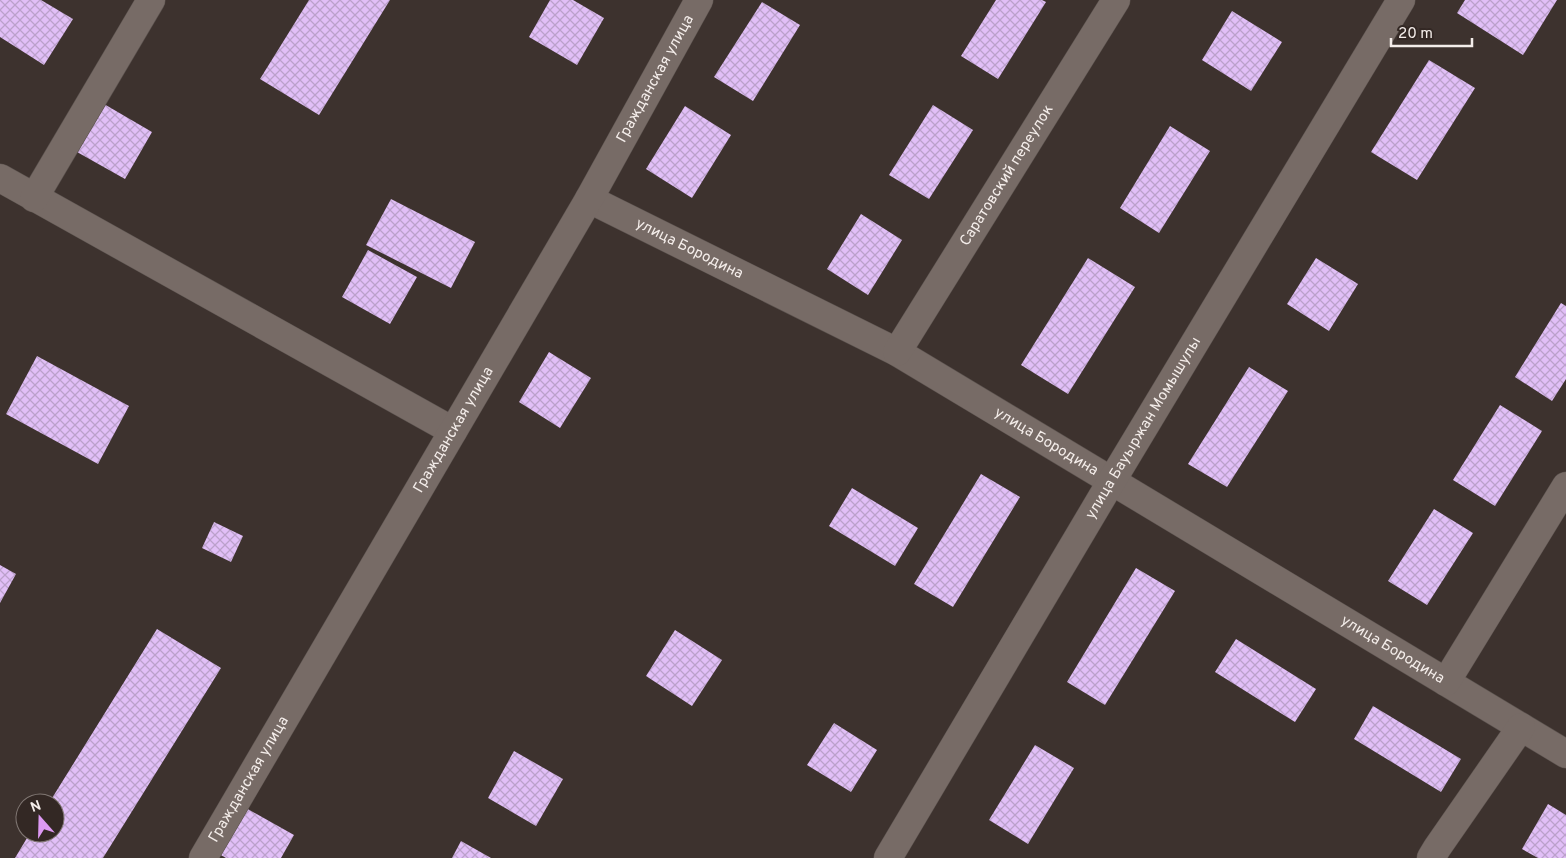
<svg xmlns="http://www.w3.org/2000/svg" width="1566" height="858" viewBox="0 0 1566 858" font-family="Overpass,sans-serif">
<defs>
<pattern id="building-cross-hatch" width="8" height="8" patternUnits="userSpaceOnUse" patternTransform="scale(1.25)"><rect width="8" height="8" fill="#e1bff7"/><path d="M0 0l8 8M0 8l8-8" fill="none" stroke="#bba1cb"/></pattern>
</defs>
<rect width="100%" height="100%" fill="#3d322e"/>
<g fill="url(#building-cross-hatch)">
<polygon points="0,0 41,0 73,19 44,65 0,37"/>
<polygon points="309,0 390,0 319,115 260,79"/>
<polygon points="550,0 573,0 604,18 577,65 529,37"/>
<polygon points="996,0 1042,0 1046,2 998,79 961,56"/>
<polygon points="1465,0 1557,0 1523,55 1457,13"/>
<polygon points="762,2 800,25 753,101 714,77"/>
<polygon points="1232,11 1282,42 1251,91 1202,60"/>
<polygon points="1429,60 1475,88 1417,180 1371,152"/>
<polygon points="104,104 152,132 125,179 77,152"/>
<polygon points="933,105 973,130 929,199 889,175"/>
<polygon points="685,106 731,135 692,198 646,169"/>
<polygon points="1170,126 1210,151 1159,233 1120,208"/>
<polygon points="391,199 475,242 451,288 366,245"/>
<polygon points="861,214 902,240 868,295 827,269"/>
<polygon points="368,250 417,277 390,324 342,297"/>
<polygon points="1088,258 1135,287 1068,394 1021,365"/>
<polygon points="1316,258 1358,284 1329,331 1287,304"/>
<polygon points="1561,303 1566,306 1566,379 1552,401 1515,377"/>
<polygon points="549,352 591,378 560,428 519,402"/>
<polygon points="37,356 129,406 98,464 6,414"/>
<polygon points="1249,367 1288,391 1227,487 1188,464"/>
<polygon points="1500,405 1542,431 1495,506 1453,480"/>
<polygon points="981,474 1020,497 953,607 914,584"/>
<polygon points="852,488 918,528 895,566 829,526"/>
<polygon points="1434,509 1473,533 1427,605 1388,581"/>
<polygon points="214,522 243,536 231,562 202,548"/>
<polygon points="0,565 16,574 0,603"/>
<polygon points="1136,568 1175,591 1105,705 1067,682"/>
<polygon points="157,629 221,668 103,858 15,858 30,833 55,833 55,803 49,803"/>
<polygon points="675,630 722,660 692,706 646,676"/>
<polygon points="1236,639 1316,689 1295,722 1215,672"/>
<polygon points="1373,706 1461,759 1441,792 1354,739"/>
<polygon points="834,723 877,750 851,792 807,765"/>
<polygon points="1035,745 1074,768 1028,844 989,820"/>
<polygon points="514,751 563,779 536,826 488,798"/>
<polygon points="1548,804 1566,815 1566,858 1538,858 1522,849"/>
<polygon points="246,808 294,835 281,858 226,858 219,854"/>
<polygon points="461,841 491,858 452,858"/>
</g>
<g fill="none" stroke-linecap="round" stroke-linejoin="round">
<defs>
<g id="minor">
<polyline points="0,178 453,431"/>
<polyline points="34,198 151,0"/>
<path id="s1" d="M589 199 897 352 1566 754"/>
<path id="s2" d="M897 352 1116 0"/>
<polyline points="1446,682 1566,486"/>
<path id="s3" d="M203 858 589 199 699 0"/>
<path id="s4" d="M888 858 1111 482 1401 0"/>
<polyline points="1431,858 1437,848 1521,727"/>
</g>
</defs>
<use href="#minor" stroke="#5a514d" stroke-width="29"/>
<use href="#minor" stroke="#776b66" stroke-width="28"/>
</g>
<g text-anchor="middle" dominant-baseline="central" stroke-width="5" stroke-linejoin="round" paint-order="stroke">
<g font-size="15" fill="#f4edea" stroke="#332824">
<text stroke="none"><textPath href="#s3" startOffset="901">Гражданская улица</textPath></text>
<text stroke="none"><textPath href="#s2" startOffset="208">Саратовский переулок</textPath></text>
<text stroke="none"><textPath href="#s1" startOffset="112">улица Бородина</textPath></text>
<text stroke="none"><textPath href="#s4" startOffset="500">улица Бауыржан Момышулы</textPath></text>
<text stroke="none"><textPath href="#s3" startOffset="496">Гражданская улица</textPath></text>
<text stroke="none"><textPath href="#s1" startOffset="518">улица Бородина</textPath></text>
<text stroke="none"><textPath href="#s1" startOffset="922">улица Бородина</textPath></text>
<text stroke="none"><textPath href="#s3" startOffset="91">Гражданская улица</textPath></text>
</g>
</g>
<g transform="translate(40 818) rotate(340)"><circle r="24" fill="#332824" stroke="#807773"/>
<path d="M0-4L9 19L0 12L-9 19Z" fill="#dd99f3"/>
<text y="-8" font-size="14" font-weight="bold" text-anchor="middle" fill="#f4edea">N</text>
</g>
<path d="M1391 38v8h81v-8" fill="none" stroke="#f4edea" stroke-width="2.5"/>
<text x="1398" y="38" font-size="15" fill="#f4edea" stroke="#332824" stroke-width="4" paint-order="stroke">20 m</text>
</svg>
